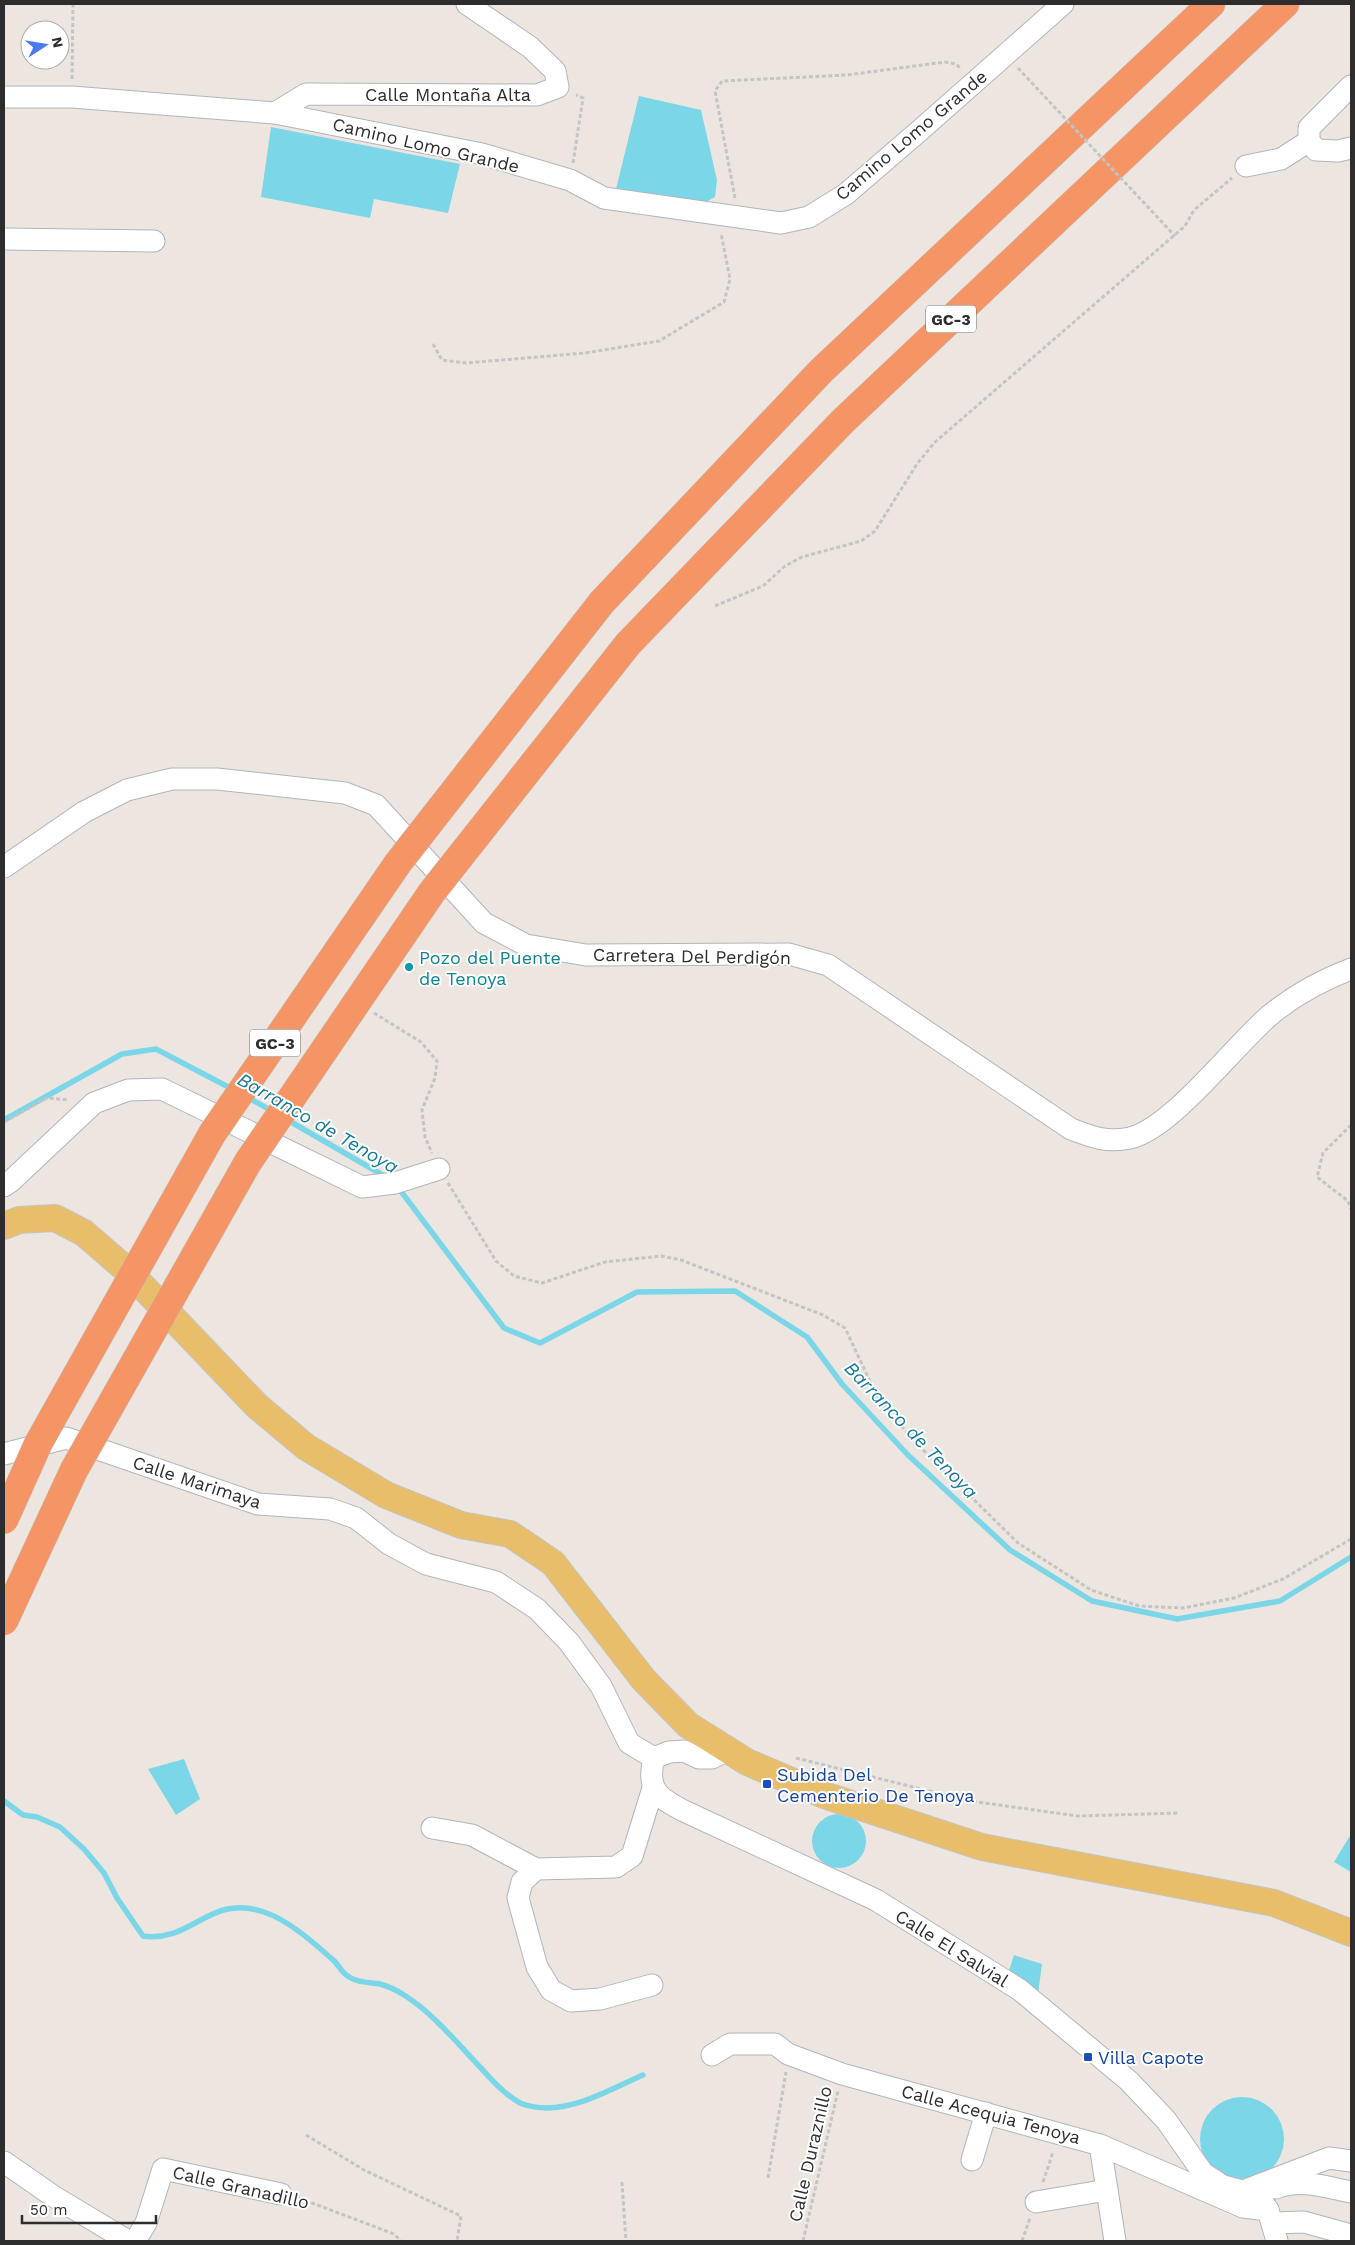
<svg xmlns="http://www.w3.org/2000/svg" width="1355" height="2245" viewBox="0 0 1355 2245" font-family="'Work Sans',sans-serif">
<rect width="100%" height="100%" fill="#ede6e0"/>
<g fill="#7bd6e8">
<polygon points="639,96 701,110 717,180 715,197 702,204 615,193"/>
<polygon points="271,127 460,164 448,213 374,199 370,218 261,197"/>
<polygon points="184,1759 200,1799 176,1815 148,1769"/>
<circle cx="839" cy="1841" r="27"/>
<polygon points="1351,1834 1351,1872 1334,1862"/>
<polygon points="1014,1955 1042,1964 1038,1994 1008,1974"/>
<circle cx="1242" cy="2139" r="42"/>
</g>
<g fill="none" stroke-linecap="round" stroke-linejoin="round">
<g stroke="#7bd6e8" stroke-width="5.5">
<polyline points="247,1097 274,1112"/>
<polyline points="286,1119 386,1177"/>
<polyline points="4,1120 122,1054 156,1049 234,1090"/>
<polyline points="397,1186 504,1328 540,1343 637,1292 735,1291 807,1337 842,1384 908,1455 1010,1550 1092,1601 1177,1619 1280,1601 1351,1557"/>
<path d="M4 1801 23 1815 37 1817 60 1827 84 1849 104 1873 117 1898 143 1936C193 1943 209 1893 264 1912 288 1920 313 1942 332 1959 337 1963 340 1969 345 1974 355 1983 368 1982 380 1984 387 1986 398 1991 404 1995 433 2013 458 2044 481 2068 493 2081 504 2094 520 2103 527 2106 539 2108 546 2108 580 2108 613 2088 643 2075"/>
</g>
<defs>
<g id="minor">
<polyline points="1351,86 1309,128 1309,141 1316,150 1338,151 1351,148"/>
<polyline points="4,97 72,97 275,113 482,154 570,180 604,198 781,223 809,217 846,194 918,132 1063,4"/>
<polyline points="275,113 306,94 537,95 558,87 555,71 530,47 467,4"/>
<polyline points="1246,166 1281,159 1309,141"/>
<polyline points="4,239 154,241"/>
<path d="M4 867 84 812 127 790 172 779H217L345 793 376 805 484 923 526 945 586 955 789 954 828 965 1071 1129C1092 1137 1106 1143 1130 1138 1172 1128 1234 1046 1269 1016 1293 996 1322 980 1351 969"/>
<polyline points="4,1186 10,1182 94,1103 128,1090 162,1089 362,1187 395,1183 439,1169"/>
<polyline points="4,1454 66,1438 258,1504 330,1509 356,1518 389,1544 426,1564 496,1582 537,1609 569,1642 601,1686 629,1743 654,1758"/>
<path d="M728 1750 712 1758H699L684 1751 669 1752 654 1758C646 1789 658 1798 684 1811L876 1900 1020 1990 1129 2081 1166 2120 1203 2173 1223 2186 1258 2195 1268 2210 1277 2241"/>
<polyline points="432,1828 472,1835 536,1869 616,1867 632,1856 653,1788"/>
<polyline points="536,1869 522,1882 518,1898 537,1967 551,1990 571,2001 600,1999 652,1985"/>
<polyline points="712,2055 730,2044 775,2044 788,2054 842,2074 1100,2145 1243,2207 1268,2210"/>
<polyline points="1100,2145 1115,2241"/>
<polyline points="972,2160 986,2113"/>
<polyline points="4,2162 53,2196 128,2241"/>
<path d="M1276 2188C1300 2178 1326 2187 1351 2192"/>
<polyline points="1243,2191 1329,2158 1351,2161"/>
<polyline points="1036,2202 1107,2190"/>
<polyline points="1272,2223 1304,2222 1351,2235"/>
<polyline points="135,2241 146,2223 163,2169 281,2194"/>
</g>
<polyline id="major" points="4,1226 19,1220 55,1218 84,1233 128,1271 257,1406 306,1447 386,1495 461,1525 510,1534 553,1563 644,1680 688,1725 747,1762 824,1795 982,1847 1274,1903 1351,1933"/>
<g id="highway">
<polyline points="602,602 821,371 1211,4"/>
<polyline points="628,644 843,421 1285,4"/>
</g>
</defs>
<use href="#minor" stroke="#b1b4bc" stroke-width="23"/>
<use href="#major" stroke="#c4c4c4" stroke-width="28"/>
<use href="#highway" stroke="#c4c4c4" stroke-width="29"/>
<g stroke="#c4c4c4" stroke-width="3" stroke-dasharray="4 2.5" stroke-linecap="butt">
<polyline points="72,79 73,4"/>
<polyline points="573,163 583,98 576,95"/>
<polyline points="735,198 715,91 722,81 847,75 945,62 956,64 961,69"/>
<polyline points="433,344 442,360 466,363 585,353 659,341 724,302 730,279 721,233"/>
<polyline points="715,606 763,586 785,566 802,557 861,541 875,531 917,464 934,443 1185,226 1194,210 1232,178"/>
<polyline points="374,1013 421,1042 437,1061 435,1078 422,1110 425,1137 432,1153"/>
<polyline points="4,1122 47,1098 69,1100"/>
<polyline points="1351,1125 1323,1153 1317,1177 1348,1201 1351,1209"/>
<polyline points="448,1183 496,1261 514,1276 542,1283 605,1262 661,1256 681,1260 823,1315 845,1328 877,1396 913,1440 1018,1543 1091,1590 1139,1606 1183,1608 1234,1598 1283,1579 1351,1539"/>
<polyline points="796,1758 970,1801 1078,1816 1179,1813"/>
<polyline points="306,2135 364,2170 461,2216 457,2241"/>
<polyline points="768,2178 786,2072"/>
<polyline points="622,2182 626,2241"/>
<polyline points="1043,2182 1053,2152"/>
<polyline points="299,2198 394,2234 401,2241"/>
<polyline points="803,2241 838,2091"/>
<polyline points="1022,2241 1030,2218"/>
</g>
<use href="#minor" stroke="#fff" stroke-width="21"/>
<use href="#major" stroke="#e9be6a" stroke-width="26"/>
<use href="#highway" stroke="#f59464" stroke-width="28"/>
<defs>
<g id="highway-bridge">
<polyline points="4,1520 39,1442 212,1134 398,863 602,602"/>
<polyline points="4,1621 74,1470 248,1162 432,892 628,644"/>
</g>
</defs>
<use href="#highway-bridge" stroke="#c4c4c4" stroke-width="29" stroke-linecap="butt"/>
<polyline stroke="#c4c4c4" stroke-width="3" stroke-dasharray="4 2.5" stroke-linecap="butt" points="1018,68 1175,236"/>
<use href="#highway-bridge" stroke="#f59464" stroke-width="28"/>
</g>
<circle fill="#0f9aa8" stroke="#fff" stroke-width="2" cx="409" cy="967" r="5"/>
<g fill="#1a4fb4" stroke="#fff" stroke-width="2">
<rect x="762" y="1779" width="10" height="10" rx="2.5"/>
<rect x="1083" y="2052" width="10" height="10" rx="2.5"/>
</g>
<g text-anchor="middle" dominant-baseline="central" stroke-width="4" stroke-linejoin="round" paint-order="stroke">
<g fill="#fff" stroke="#6c6c6c" stroke-width="1">
<rect x="926" y="305.5" width="50" height="27" rx="4"/>
<rect x="250" y="1029.5" width="50" height="27" rx="4"/>
</g>
<g font-size="16" font-weight="bold" fill="#2d2d2d">
<text x="951" y="319">GC-3</text>
<text x="275" y="1043">GC-3</text>
</g>
<g font-size="18" fill="#2d2d2d" stroke="#fff">
<text x="448" y="94">Calle Montaña Alta</text>
<text transform="translate(911 135) rotate(-40)">Camino Lomo Grande</text>
<text transform="translate(426 145) rotate(13)">Camino Lomo Grande</text>
<text transform="translate(692 956) rotate(1)">Carretera Del Perdigón</text>
<text transform="translate(197 1482) rotate(18)">Calle Marimaya</text>
<text transform="translate(952 1948) rotate(32)">Calle El Salvial</text>
<text transform="translate(991 2114) rotate(15)">Calle Acequia Tenoya</text>
<text transform="translate(810 2154) rotate(-77)">Calle Duraznillo</text>
<text transform="translate(241 2187) rotate(13)">Calle Granadillo</text>
</g>
<g font-size="18" fill="#0d838f" stroke="#fff" text-anchor="start">
<text x="419" y="957">Pozo del Puente<tspan x="419" dy="21">de Tenoya</tspan></text>
</g>
<g font-size="18" fill="#164399" stroke="#fff" text-anchor="start">
<text x="777" y="1774">Subida Del<tspan x="777" dy="21">Cementerio De Tenoya</tspan></text>
<text x="1098" y="2057">Villa Capote</text>
</g>
<g font-size="19" font-style="italic" fill="#167997" stroke="#fff">
<text transform="translate(318 1123) rotate(30)">Barranco de Tenoya</text>
<text transform="translate(911 1430) rotate(46)">Barranco de Tenoya</text>
</g>
</g>
<rect width="1355" height="2245" fill="none" stroke="#2d2d2d" stroke-width="10"/>
<g transform="translate(45 45) rotate(78)"><circle r="24" fill="#ffffff" stroke="#ababab"/>
<path d="M0-4L9 19L0 12L-9 19Z" fill="#4c7bef"/>
<text y="-8" font-size="14" font-weight="bold" text-anchor="middle" fill="#2d2d2d">N</text>
</g>
<path d="M22 2215v8h134v-8" fill="none" stroke="#2d2d2d" stroke-width="2.5"/>
<text x="30" y="2215" font-size="15" fill="#2d2d2d" stroke="#ffffff" stroke-width="4" paint-order="stroke">50 m</text>
</svg>
